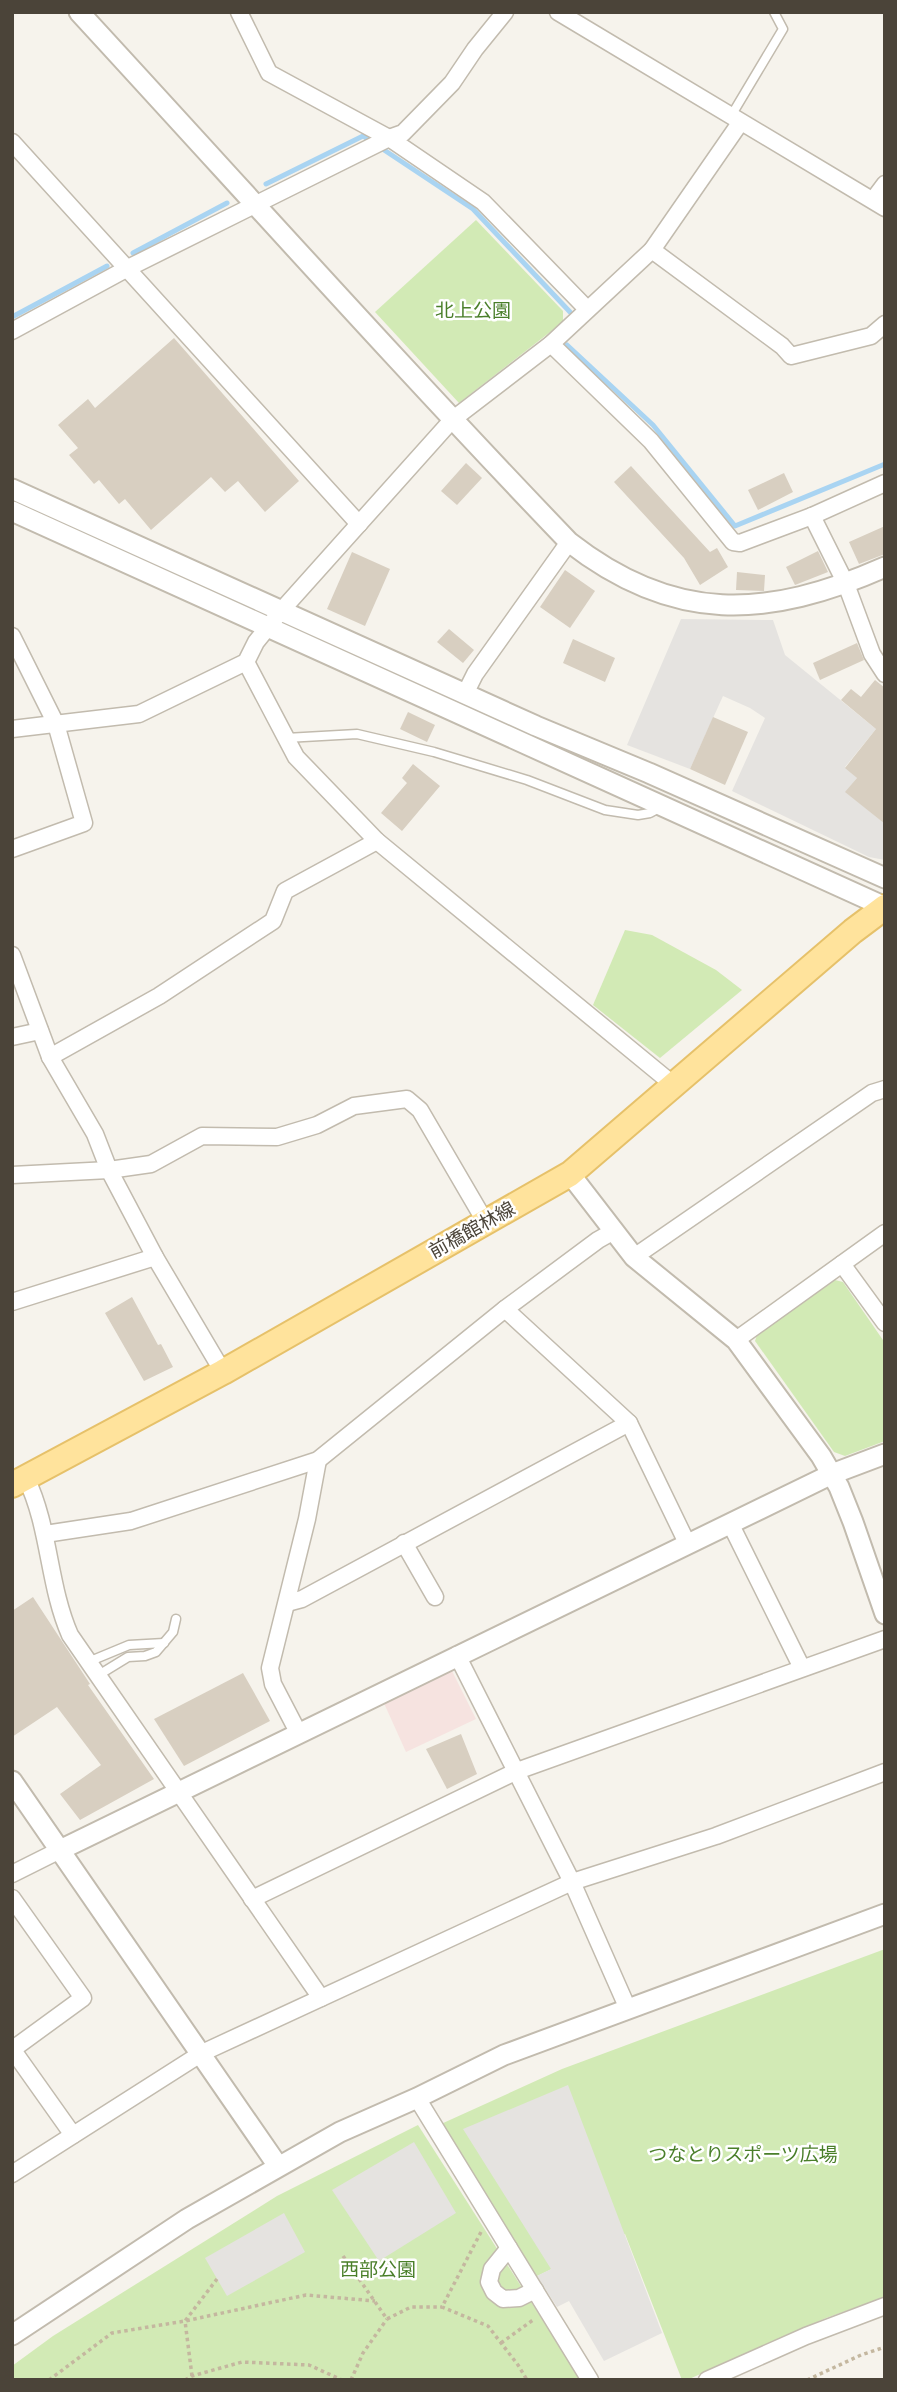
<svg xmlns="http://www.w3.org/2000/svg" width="897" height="2392" viewBox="0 0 897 2392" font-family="Roboto,'Noto Sans JP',sans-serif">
<rect width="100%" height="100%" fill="#f6f3ec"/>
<polygon fill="#f6e3e0" points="450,1667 476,1719 406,1752 383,1701"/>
<g fill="#d2eab5">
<polygon points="476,220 563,311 563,322 459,403 375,312"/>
<polygon points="625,930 652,935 716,970 742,990 660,1058 593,1005"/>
<polygon points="835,1280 843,1282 885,1343 885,1441 845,1456 834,1452 755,1341 757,1335"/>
<polygon points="885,1949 885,2297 826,2318 687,2380 682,2380 625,2234 535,2277 441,2124 562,2069"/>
<polygon points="418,2125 581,2380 12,2380 12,2366 53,2336 277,2196"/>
</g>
<g fill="#e5e3e0">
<polygon points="681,619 773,620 785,655 876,729 845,767 857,778 846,792 885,824 885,860 869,857 732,791 765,718 750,708 723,696 690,769 627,745"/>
<polygon points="568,2085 662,2333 604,2361 569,2301 557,2307 537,2276 551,2269 463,2129"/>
<polygon points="414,2142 456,2213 379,2261 332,2190"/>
<polygon points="284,2213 305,2252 227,2296 205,2258"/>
</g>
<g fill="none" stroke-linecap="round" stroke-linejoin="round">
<g stroke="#a9d4f2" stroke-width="5">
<polyline points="266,184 363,136 473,209 570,312"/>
<polyline points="133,253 227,203"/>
<polyline points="12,317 107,266"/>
<polyline points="567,345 653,425 735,526 885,464"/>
</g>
</g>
<g fill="#d8cfc1">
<polygon points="174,338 299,481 265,512 238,481 225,492 211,477 151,530 125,499 119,504 99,480 94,484 69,455 78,448 58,425 88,399 95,408"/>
<polygon points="466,463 482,478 457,505 441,491"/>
<polygon points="631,466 710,552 717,548 728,567 700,585 684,558 614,482"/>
<polygon points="784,473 793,492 758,510 748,490"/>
<polygon points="885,526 885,554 859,564 849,542"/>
<polygon points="818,551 828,572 795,585 786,567"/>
<polygon points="352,552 390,569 365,626 327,609"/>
<polygon points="565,570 595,591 570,628 540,607"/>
<polygon points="737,572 765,575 764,591 736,590"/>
<polygon points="449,629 474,650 463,663 437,642"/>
<polygon points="573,639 615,658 605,682 563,663"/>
<polygon points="857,643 864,660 820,680 813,663"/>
<polygon points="875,680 885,688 885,824 845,792 857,778 845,768 876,729 841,700 851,689 861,697"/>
<polygon points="408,712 435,725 427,742 400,729"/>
<polygon points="713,717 748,732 725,785 690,769"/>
<polygon points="413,764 440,786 402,831 381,813 407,783 402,778"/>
<polygon points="132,1297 158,1345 161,1344 173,1367 144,1381 105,1313"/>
<polygon points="33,1597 90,1684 88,1685 154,1779 80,1820 60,1794 101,1765 57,1707 12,1737 12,1611"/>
<polygon points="243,1673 270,1721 184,1766 154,1719"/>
<polygon points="461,1734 477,1774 447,1789 426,1749"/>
</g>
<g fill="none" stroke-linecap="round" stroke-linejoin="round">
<defs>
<g id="service">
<polyline points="731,116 783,29 774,12"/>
<polyline points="286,738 357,734 434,752 527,780 605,810 638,815 650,813 661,807"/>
<polyline points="88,1662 129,1645 164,1643"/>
<polyline points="97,1676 128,1657 145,1656 156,1652 173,1632 176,1619"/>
</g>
<g id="minor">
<polyline points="239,12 269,73 389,138 483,202 587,309"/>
<polyline points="558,12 885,208"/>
<polyline points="12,142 359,524"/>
<polyline points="873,200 885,184"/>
<polyline points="652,250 740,123"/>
<polyline points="12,331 128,268 389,138 403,133 452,83 475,49 505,12"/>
<polyline points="551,344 651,441 733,542 740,543 812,516 885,483"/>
<polyline points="812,516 846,584 872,654 885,674"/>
<polyline points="12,636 56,724 84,823 12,849"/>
<polyline points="246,662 296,757 377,841 675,1086"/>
<polyline points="465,694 475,674 569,542"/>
<polyline points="12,729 139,714 246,662 256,642 281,611 452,420 551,344 652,250 782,346 791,356 871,336 885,324"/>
<polyline points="12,955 50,1057 95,1134 109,1170 155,1257 223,1372"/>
<polyline points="12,1037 40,1031"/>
<polyline points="50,1057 159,996 273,921 285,891 377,841"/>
<polyline points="12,1175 109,1170 151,1164 202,1136 277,1137 317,1125 354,1106 407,1099 420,1110 486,1223"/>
<polyline points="634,1257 872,1093 885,1089"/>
<polyline points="842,1264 885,1323"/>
<polyline points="12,1302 155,1257"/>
<polyline points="505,1309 629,1423 687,1543"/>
<polyline points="736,1340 885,1233"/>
<path d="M26 1478C50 1527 48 1585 70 1635L321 1998"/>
<polyline points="730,1523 802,1668"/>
<polyline points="45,1534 131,1521 318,1460 505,1309 598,1240 614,1231"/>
<polyline points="404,1543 435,1597"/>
<polyline points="287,1603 302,1599 629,1423"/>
<polyline points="457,1655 572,1882 628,2009"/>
<polyline points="299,1734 273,1684 270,1668 307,1519 318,1460"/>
<polyline points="12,1874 60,1850"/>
<polyline points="12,1898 83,1998 13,2049"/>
<polyline points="252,1899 517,1771 885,1639"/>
<polyline points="12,2049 73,2135"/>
<polyline points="417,2098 590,2380"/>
<polyline points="12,2174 202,2053 572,1882 716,1836 885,1772"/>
<polyline points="509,2248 492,2269 489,2282 494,2292 503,2299 519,2298 535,2290"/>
<polyline points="707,2380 806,2336 885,2306"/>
</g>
<g id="tertiary">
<path d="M79 12C242 189 402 368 569 542 674 624 767 619 885 567"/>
<polyline points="12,489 536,726 649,773 885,878"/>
<polyline points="12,511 885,907"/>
<polyline points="570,1174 634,1257 736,1340 821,1456 839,1487 853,1522 885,1614"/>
<polyline points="12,1781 278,2166"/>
<polyline points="60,1850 832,1474 885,1454"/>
<polyline points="12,2335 187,2219 340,2132 417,2098 504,2055 885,1914"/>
</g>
<polyline id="primary" points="12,1485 223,1372 570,1174 853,931 885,907"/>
</defs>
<use href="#service" stroke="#c2bbae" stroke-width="11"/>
<use href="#minor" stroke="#c2bbae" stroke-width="19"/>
<use href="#tertiary" stroke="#c2bbae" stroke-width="23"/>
<use href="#primary" stroke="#e6c16a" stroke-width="28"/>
<g stroke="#c4b79f" stroke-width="3.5" stroke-dasharray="3.5 3.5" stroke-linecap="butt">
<polyline points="481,2232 442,2307 488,2326 518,2365 527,2380"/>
<polyline points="343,2256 387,2319 411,2307 442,2307"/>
<polyline points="501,2343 533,2320"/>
<polyline points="192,2376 185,2321 217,2279"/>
<polyline points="49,2380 112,2333 185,2321 306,2295 375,2301"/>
<polyline points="185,2380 192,2376 242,2362 309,2365 342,2380"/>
<polyline points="351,2380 363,2353 387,2319"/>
<polyline points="807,2380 861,2355 885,2347"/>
</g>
<use href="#service" stroke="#fff" stroke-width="8"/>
<use href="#minor" stroke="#fff" stroke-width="16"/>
<use href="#tertiary" stroke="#fff" stroke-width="19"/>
<use href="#primary" stroke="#ffe39c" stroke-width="24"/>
</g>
<g text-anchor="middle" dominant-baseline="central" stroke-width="5" stroke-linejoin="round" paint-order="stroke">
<g font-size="19" fill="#4a7f2a" stroke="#fff">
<text x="473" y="310">北上公園</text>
<text x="743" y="2154">つなとりスポーツ広場</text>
<text x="378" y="2269">西部公園</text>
</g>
<g font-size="19" fill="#4b4439" stroke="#fff">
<text transform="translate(472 1230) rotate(-29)">前橋館林線</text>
</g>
</g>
<rect width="897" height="2392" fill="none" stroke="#4b4439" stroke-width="28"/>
</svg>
